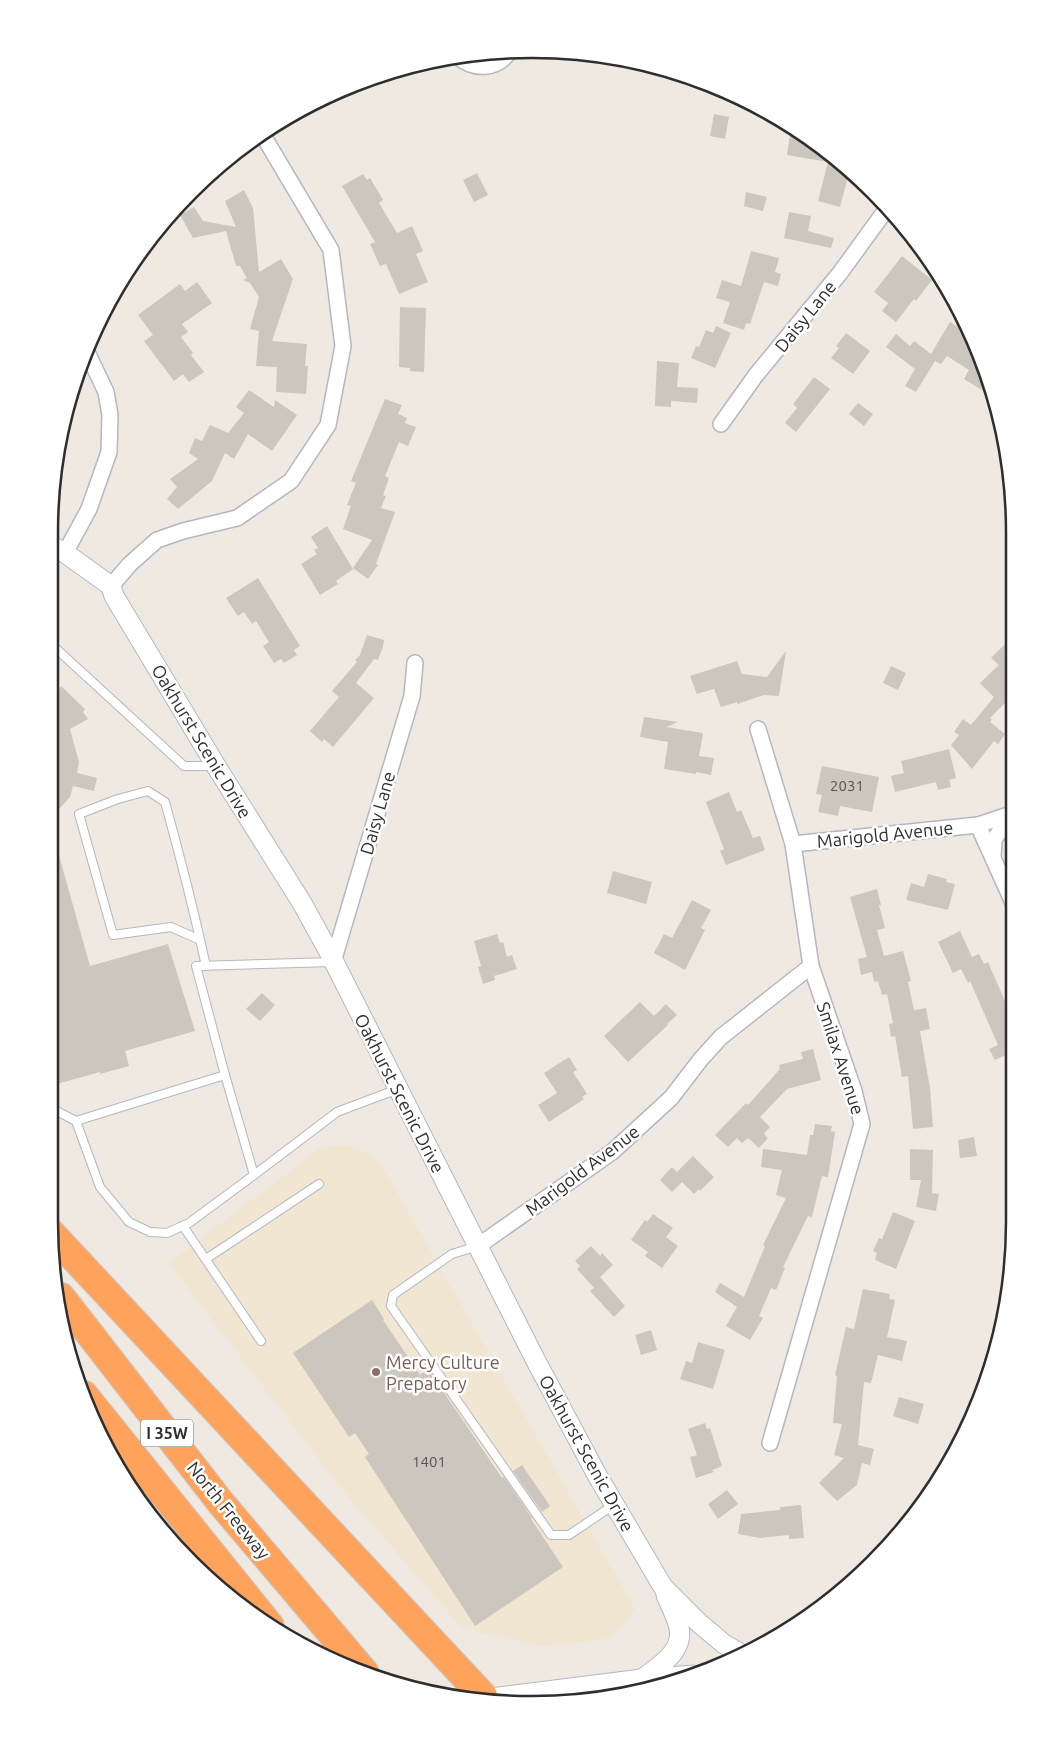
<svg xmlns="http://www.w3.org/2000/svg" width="1064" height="1753" viewBox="0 0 1064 1753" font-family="Ubuntu,sans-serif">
<rect width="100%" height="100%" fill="#efe9e1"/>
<polygon fill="#f0e6d1" points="334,1145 355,1146 379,1161 635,1609 611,1638 541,1647 483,1633 460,1626 335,1481 169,1263 319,1149"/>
<g fill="#cbc7bf">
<polygon points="714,114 729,117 725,139 710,136"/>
<polygon points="790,135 809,138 849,173 840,207 818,201 828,162 787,155"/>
<polygon points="477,173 488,195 474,202 463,180"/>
<polygon points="363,174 367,180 370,178 383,200 379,203 397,233 412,226 423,251 416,254 428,282 399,294 386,264 380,266 370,244 375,242 342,186"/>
<polygon points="244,190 253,208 259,272 281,259 293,279 272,341 307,344 305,366 308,366 306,394 276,392 277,367 256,366 259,331 250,329 259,297 250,283 243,280 247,278 240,266 236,266 226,231 193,238 180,215 194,207 203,221 236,227 225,201"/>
<polygon points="746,192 767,197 763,211 744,206"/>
<polygon points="789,212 811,216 808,231 834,238 831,248 784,238"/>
<polygon points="751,251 779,258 775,272 781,274 778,286 764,282 750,324 746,323 744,330 723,323 730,302 716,298 722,280 741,286"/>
<polygon points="902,256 932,280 916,301 914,299 896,322 882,311 888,303 874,292"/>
<polygon points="197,282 212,303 182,324 188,332 181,337 193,353 191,355 204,372 189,382 183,374 174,381 144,341 153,335 138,315 180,284 185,291"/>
<polygon points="400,307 426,308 424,372 410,371 410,368 399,367"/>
<polygon points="950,322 969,334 995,398 964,379 969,370 947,356 941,364 935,361 916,392 905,386 915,369 886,347 896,334 910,346 914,341 931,354"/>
<polygon points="716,326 731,333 715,368 691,358 696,346 699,347 706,330 713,333"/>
<polygon points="846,333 870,351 853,374 831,358 839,348 836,346"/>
<polygon points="657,361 679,363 677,387 698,388 697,403 671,401 671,407 655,406"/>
<polygon points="814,377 830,389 796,432 785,423 797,408 793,404"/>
<polygon points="249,390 274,407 275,400 297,415 272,451 248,434 234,459 225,453 212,481 178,509 167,499 177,487 170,479 198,459 189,453 195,438 202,441 210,425 228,433 244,413 236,407"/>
<polygon points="385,399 402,405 398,414 407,418 405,423 416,427 408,446 399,442 385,476 389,478 383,495 386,496 381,508 395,512 376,564 378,565 368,579 353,568 372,540 343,529 351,506 347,505 356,483 351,481"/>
<polygon points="858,403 873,414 864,426 849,414"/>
<polygon points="327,526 353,569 336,581 338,584 320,595 301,564 317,554 314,550 318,548 311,537"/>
<polygon points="258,578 300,646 294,650 297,655 284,663 281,659 274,663 263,646 269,642 256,621 252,624 244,612 238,616 226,598"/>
<polygon points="367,635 384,640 383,647 378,660 374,659 356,683 374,698 333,747 324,739 322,742 310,731 339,697 332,691 357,662 355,660 360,655"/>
<polygon points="1005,644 1014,653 1014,694 990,718 992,719 990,722 1005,734 998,744 994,741 972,769 951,745 959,735 954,732 963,719 971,725 994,697 980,683 999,665 991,658"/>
<polygon points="786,651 779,696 764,695 737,704 737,702 721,707 714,689 697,694 690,676 737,661 742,674 767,677"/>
<polygon points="891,666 906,673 898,690 883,683"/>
<polygon points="50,683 59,689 61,686 85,709 83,712 88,719 70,729 79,762 77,773 97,778 94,791 73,786 70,797 49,820"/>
<polygon points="644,717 678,722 666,727 703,733 699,756 714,758 711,775 696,772 696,774 664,769 668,742 640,737"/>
<polygon points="949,749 956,778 949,780 951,787 938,790 936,782 895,792 891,776 904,773 901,761"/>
<polygon points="822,766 879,777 872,812 840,806 838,816 818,812 822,795 816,794"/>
<polygon points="729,792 737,812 741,810 753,838 760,836 765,850 726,865 720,851 724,849 706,802"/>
<polygon points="53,834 90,966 168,944 195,1031 125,1051 129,1066 100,1074 100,1072 57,1084 49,1057 49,835"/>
<polygon points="613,871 652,882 646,904 607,893"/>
<polygon points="928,874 947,879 946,882 955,884 948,910 906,900 911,883 924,887"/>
<polygon points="877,889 881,905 879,905 885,928 877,930 884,956 903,951 911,981 908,982 914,1010 926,1008 930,1029 920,1031 930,1088 933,1127 913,1129 908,1076 902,1077 895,1036 891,1037 889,1024 893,1023 887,994 882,995 878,981 874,982 872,972 861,975 858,959 867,957 850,897"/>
<polygon points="692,900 711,910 701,928 705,930 685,970 654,953 664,934 672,938"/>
<polygon points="960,931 972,957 979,954 984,964 988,962 1014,1022 1014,1051 995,1060 989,1049 998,1045 970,981 968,983 961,969 953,973 938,942"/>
<polygon points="497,934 500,943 503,942 507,957 512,955 517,969 494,976 495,980 483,984 478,967 481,966 474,941"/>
<polygon points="262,993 275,1005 260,1021 246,1009"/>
<polygon points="640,1002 654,1016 666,1004 677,1015 667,1024 668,1025 628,1062 604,1036"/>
<polygon points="813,1049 821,1080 787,1089 760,1117 770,1127 764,1134 768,1138 759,1148 748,1138 742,1143 737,1138 728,1147 715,1135 746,1103 748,1105 780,1069 779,1065 803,1059 801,1052"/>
<polygon points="569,1057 577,1070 573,1072 587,1094 582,1097 584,1099 549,1122 538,1105 557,1093 544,1073"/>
<polygon points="815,1124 832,1126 831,1131 835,1132 828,1177 822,1176 812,1217 808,1216 783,1267 785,1268 776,1290 771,1288 759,1316 763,1318 750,1340 726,1326 737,1307 715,1292 720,1283 744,1297 765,1246 763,1245 786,1198 776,1195 782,1170 761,1167 763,1149 807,1155 810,1135 813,1135"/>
<polygon points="974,1137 977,1156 960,1158 958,1140"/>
<polygon points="910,1149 933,1150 932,1193 939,1194 936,1211 916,1207 921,1180 910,1180"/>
<polygon points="693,1156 714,1177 700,1191 699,1189 694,1194 682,1182 672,1192 660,1180 672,1167 677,1172"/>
<polygon points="893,1212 915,1221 896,1269 875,1260 877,1253 873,1251 879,1238 882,1239"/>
<polygon points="653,1214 673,1228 666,1237 678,1246 662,1268 645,1256 648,1252 631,1240 645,1220 647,1222"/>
<polygon points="591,1246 600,1256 602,1253 613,1265 600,1277 625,1306 614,1317 590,1291 594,1288 577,1269 580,1266 575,1261"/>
<polygon points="863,1289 890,1294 889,1299 895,1300 887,1337 907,1341 902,1361 878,1355 871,1383 864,1382 858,1445 874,1449 870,1465 862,1463 857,1485 837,1501 819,1483 844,1458 834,1455 842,1424 833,1423 837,1376 835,1375 846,1327 854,1329"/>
<polygon points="372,1300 384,1319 383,1320 420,1375 428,1369 502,1478 504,1477 532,1518 531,1519 563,1567 475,1626 365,1457 369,1454 355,1433 349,1437 293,1353"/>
<polygon points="651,1330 657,1350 641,1355 635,1335"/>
<polygon points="698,1342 725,1350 713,1389 680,1379 686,1361 692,1363"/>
<polygon points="899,1397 924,1404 918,1424 893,1416"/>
<polygon points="705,1423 707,1429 710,1428 722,1466 712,1470 714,1472 696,1478 690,1457 697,1455 688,1429"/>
<polygon points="522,1465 550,1506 542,1512 513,1471"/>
<polygon points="727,1490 738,1504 718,1519 708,1504"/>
<polygon points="801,1505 804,1538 789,1539 789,1535 760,1538 738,1534 741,1514 780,1510 780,1507"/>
</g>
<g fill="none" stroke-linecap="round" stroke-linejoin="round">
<defs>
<g id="service">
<polyline points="50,643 184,766 214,766"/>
<path d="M200 940 171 927 113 935 79 814 118 799 148 791 165 802C180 856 194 911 206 966"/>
<polyline points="333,962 196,966 225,1075 254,1175 337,1112 398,1089"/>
<polyline points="49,1107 76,1121 100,1187 129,1222 150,1232 167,1233 189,1223 254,1175"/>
<polyline points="76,1121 225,1075"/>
<polyline points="183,1226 261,1341"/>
<polyline points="478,1246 452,1254 393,1295 391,1306 551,1535 569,1535 615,1504"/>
<polyline points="206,1259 319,1184"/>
</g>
<g id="minor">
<path d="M457 56C474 71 497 70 510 51"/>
<polyline points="721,424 756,375 840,273 888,207"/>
<polyline points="65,553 89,509 109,452 110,415 106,392 87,352"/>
<polyline points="111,586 130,564 157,540 183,531 237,518 291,481 328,425 343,346 331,250 261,132"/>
<polyline points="758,729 793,844 811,966 854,1091 862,1124 770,1443"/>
<polyline points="1014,810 1011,814 978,825 1014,905"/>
<polyline points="793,844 978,825"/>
<polyline points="993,858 994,840 1011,814"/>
<polyline points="333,962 412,696 415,663"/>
<polyline points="478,1246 612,1152 671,1098 701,1059 721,1037 811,966"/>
</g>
<g id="tertiary">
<polyline points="50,545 65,553 111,586 114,596 216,766 302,903 329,952 536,1361 597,1475 663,1587 699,1623 724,1644 738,1652"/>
<path d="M642 1679C659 1666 687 1650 678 1624 675 1614 670 1605 666 1595"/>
<polyline points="491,1698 642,1679 694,1675"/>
</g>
<g id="motorway">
<polyline points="51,1233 483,1696"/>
<polyline points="61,1297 221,1503 365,1673"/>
<polyline points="84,1395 270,1626"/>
</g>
</defs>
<use href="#service" stroke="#b4b7c1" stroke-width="10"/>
<use href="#minor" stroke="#b4b7c1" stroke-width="18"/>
<use href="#tertiary" stroke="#b4b7c1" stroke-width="21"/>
<use href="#motorway" stroke="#c9c9c9" stroke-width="30"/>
<use href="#service" stroke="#fff" stroke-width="8"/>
<use href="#minor" stroke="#fff" stroke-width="15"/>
<use href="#tertiary" stroke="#fff" stroke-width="19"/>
<use href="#motorway" stroke="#ffa35c" stroke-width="28"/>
</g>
<circle fill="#8d6e63" stroke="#fff" stroke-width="2" cx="376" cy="1372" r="5"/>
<g text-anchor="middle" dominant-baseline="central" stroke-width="5" stroke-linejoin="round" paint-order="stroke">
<g font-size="15" fill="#555452">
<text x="847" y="785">2031</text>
<text x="429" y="1461">1401</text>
</g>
<rect fill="#fff" stroke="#6d6d6d" stroke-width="1" x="141" y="1419.5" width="52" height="27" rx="4"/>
<g font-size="16" font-weight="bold" fill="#2e2e2e">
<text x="167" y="1433">I 35W</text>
</g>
<g font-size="18" fill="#2e2e2e" stroke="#fff">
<text transform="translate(805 316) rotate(-51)">Daisy Lane</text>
<text transform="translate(202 741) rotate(59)">Oakhurst Scenic Drive</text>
<text transform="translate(377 813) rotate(-74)">Daisy Lane</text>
<text transform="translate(885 834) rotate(-6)">Marigold Avenue</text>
<text transform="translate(841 1058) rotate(72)">Smilax Avenue</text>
<text transform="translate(400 1093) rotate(63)">Oakhurst Scenic Drive</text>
<text transform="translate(582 1170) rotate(-37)">Marigold Avenue</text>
<text transform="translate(587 1453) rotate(61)">Oakhurst Scenic Drive</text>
<text transform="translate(229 1510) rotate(51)">North Freeway</text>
</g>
<g font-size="18" fill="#785e54" stroke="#fff" text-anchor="start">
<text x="386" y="1362">Mercy Culture<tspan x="386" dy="21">Prepatory</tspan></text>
</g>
</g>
<path d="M0 0H1064V1753H0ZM532 58H532A474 474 0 0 1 1006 532V1222A474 474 0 0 1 532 1696H532A474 474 0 0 1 58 1222V532A474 474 0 0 1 532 58Z" fill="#fff" fill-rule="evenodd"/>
<path fill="none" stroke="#2e2e2e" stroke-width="2.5" d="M532 58H532A474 474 0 0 1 1006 532V1222A474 474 0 0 1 532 1696H532A474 474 0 0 1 58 1222V532A474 474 0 0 1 532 58Z"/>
</svg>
